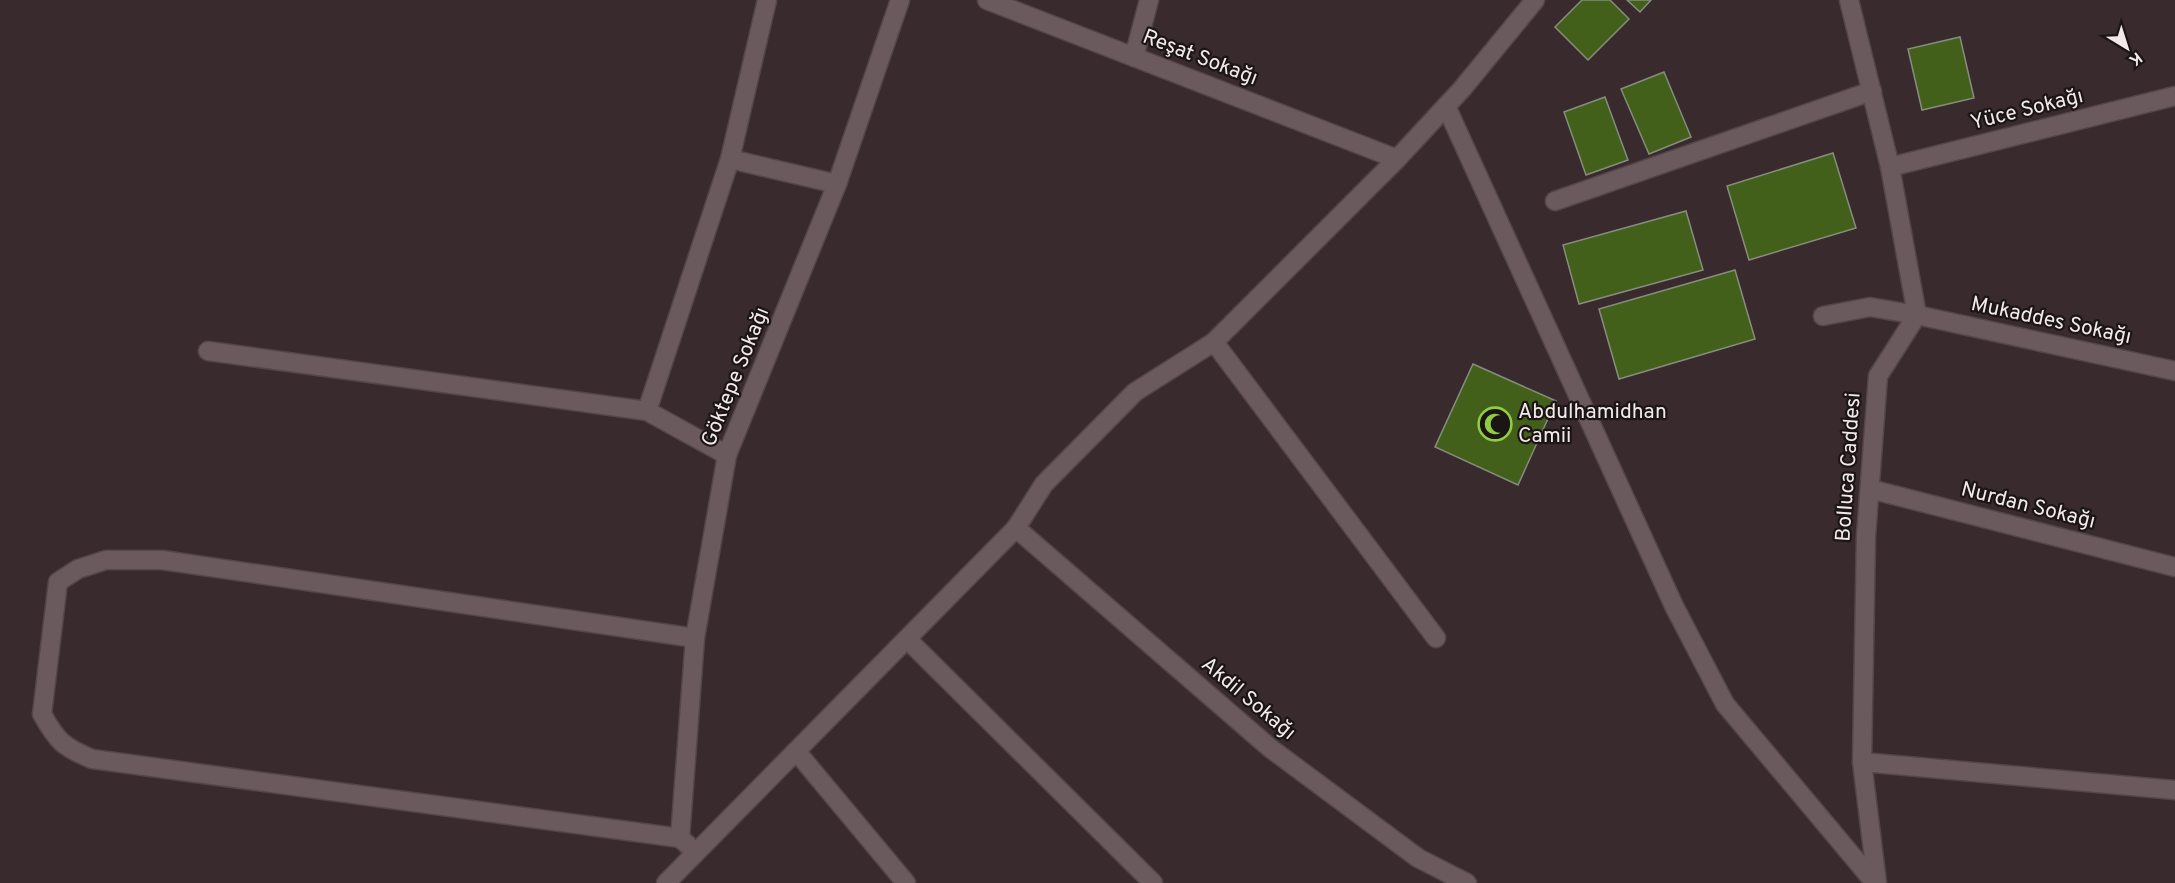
<svg xmlns="http://www.w3.org/2000/svg" width="2175" height="883" viewBox="0 0 2175 883" font-family="Overpass,sans-serif">
<rect width="100%" height="100%" fill="#392a2d"/>
<g fill="#42601a" stroke="#868d7f" stroke-width="1.5">
<polygon points="1582,0 1610,0 1629,19 1588,60 1555,27"/>
<polygon points="1627,0 1651,0 1640,12"/>
<polygon points="1960,37 1974,98 1922,110 1908,49"/>
<polygon points="1664,72 1691,137 1649,154 1621,89"/>
<polygon points="1605,97 1628,160 1586,175 1564,112"/>
<polygon points="1833,153 1856,228 1749,260 1727,186"/>
<polygon points="1686,211 1703,270 1579,304 1563,245"/>
<polygon points="1735,270 1755,339 1619,379 1599,309"/>
<polygon points="1473,364 1556,401 1518,485 1435,447"/>
</g>
<g fill="none" stroke-linecap="round" stroke-linejoin="round">
<defs>
<g id="street">
<polyline points="987,0 1397,159"/>
<polyline points="1849,0 1890,167 1917,315 1878,376 1866,536 1862,762 1877,883"/>
<polyline points="1134,57 1149,0"/>
<polyline points="1446,106 1674,606 1725,704 1875,883"/>
<polyline points="730,159 837,184"/>
<polyline points="1890,167 2175,96"/>
<polyline points="1555,201 1872,91"/>
<polyline points="1823,316 1870,307 1917,315 2175,371"/>
<polyline points="1214,342 1436,638"/>
<polyline points="208,351 647,411 727,455"/>
<polyline points="647,411 730,159 767,0"/>
<polyline points="1870,489 2175,567"/>
<polyline points="1016,528 1270,748 1418,858 1467,883"/>
<polyline points="907,639 1153,883"/>
<polyline points="796,751 906,883"/>
<polyline points="1862,762 2175,790"/>
<path d="M680 838 92 759C63 747 57 741 42 714L58 582 78 569 106 560H162L695 638"/>
<polyline points="688,845 680,838 695,638 727,455 837,184 900,0"/>
<polyline points="666,883 1016,528 1044,484 1135,392 1214,342 1397,159 1462,89 1535,0"/>
</g>
</defs>
<use href="#street" stroke="#524648" stroke-width="21"/>
<use href="#street" stroke="#6b5a5d" stroke-width="18"/>
</g>
<defs>
<symbol id="mosque-ring" viewBox="-11 -11 22 22"><circle r="9.5" fill="#1b1516" stroke="#91cd40" stroke-width="1.5"/><path d="M3.5-4.9A6 6 0 1 0 3.5 4.9A5 5 0 1 1 3.5-4.9Z" fill="#91cd40"/></symbol>
</defs>
<g fill-rule="evenodd">
<use href="#mosque-ring" x="1476" y="405" width="38" height="38"/>
</g>
<g text-anchor="middle" dominant-baseline="central" stroke-width="4.5" stroke-linejoin="round" paint-order="stroke">
<g font-size="21" fill="#f3e9eb" stroke="#1b1516">
<text transform="translate(1200 58) rotate(21)">Reşat Sokağı</text>
<text transform="translate(2027 110) rotate(-14)">Yüce Sokağı</text>
<text transform="translate(2051 321) rotate(12)">Mukaddes Sokağı</text>
<text transform="translate(736 377) rotate(-68)">Göktepe Sokağı</text>
<text transform="translate(1849 467) rotate(-86)">Bolluca Caddesi</text>
<text transform="translate(2028 506) rotate(14)">Nurdan Sokağı</text>
<text transform="translate(1248 699) rotate(40)">Akdil Sokağı</text>
</g>
<g font-size="21" fill="#f3e9eb" stroke="#1b1516" text-anchor="start">
<text x="1518" y="412">Abdulhamidhan<tspan x="1518" dy="24">Camii</tspan></text>
</g>
</g>
<g transform="translate(2127 48) rotate(142)" stroke="#1b1516" stroke-width="4.5" paint-order="stroke">
<path d="M0-4.5L10 22L0 15L-10 22Z" fill="#f3e9eb"/>
<text y="-9" font-size="16" font-weight="bold" text-anchor="middle" fill="#f3e9eb">K</text>
</g>
</svg>
